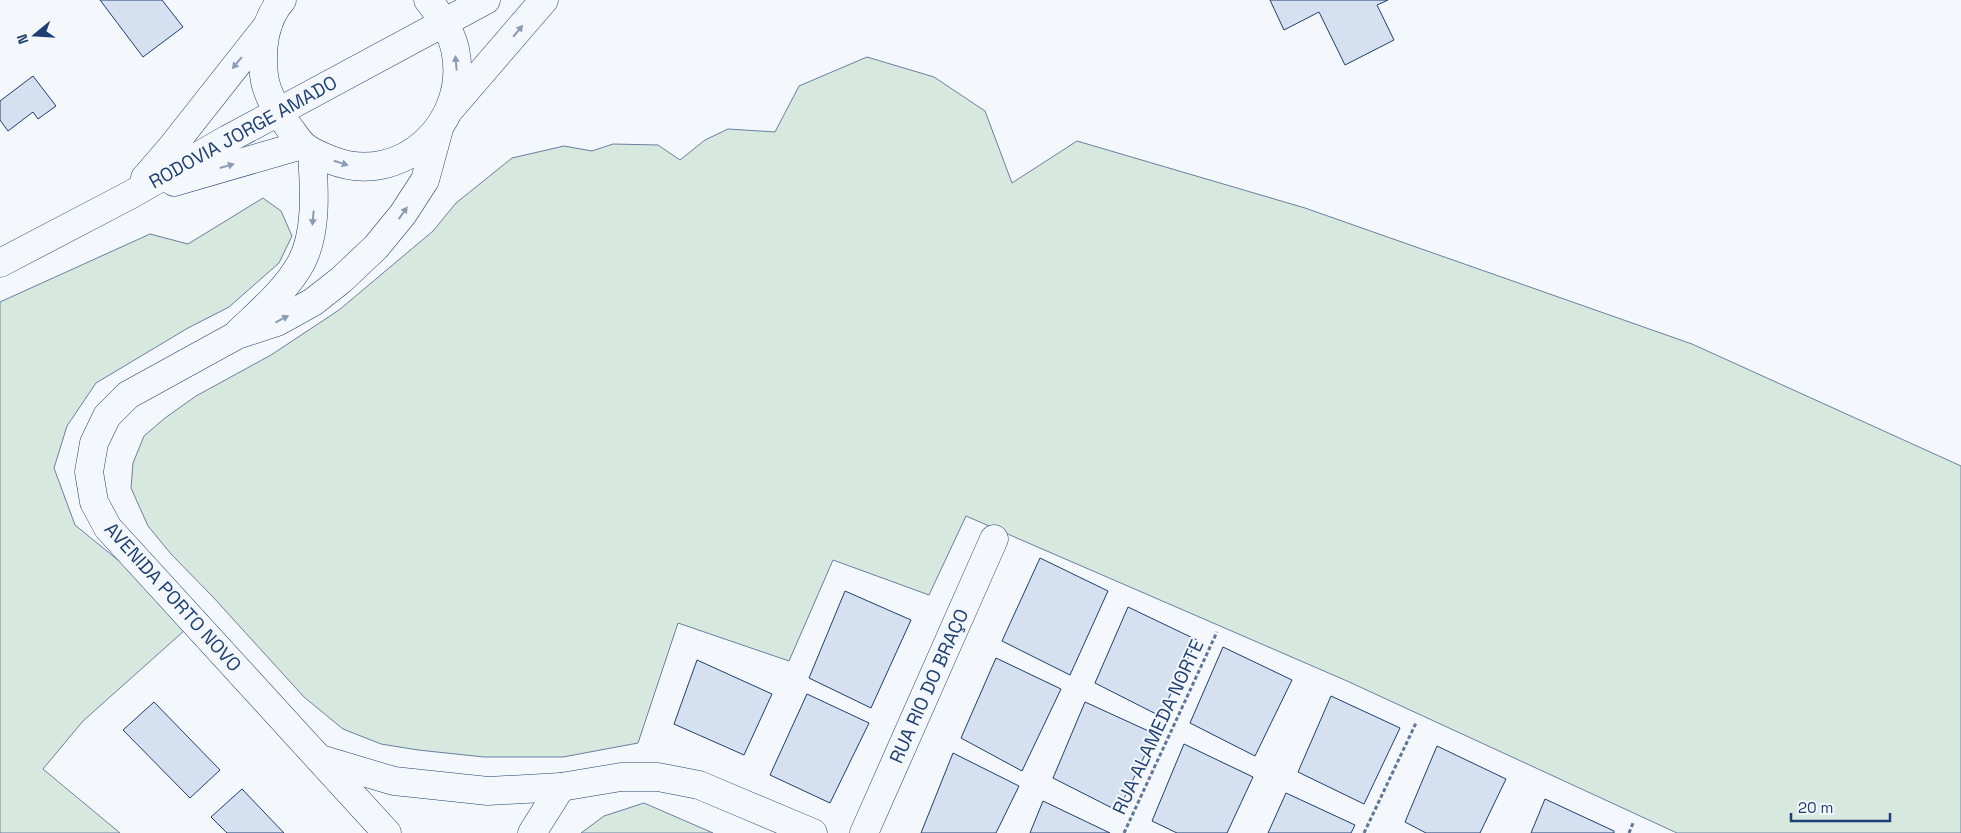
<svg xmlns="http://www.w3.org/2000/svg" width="1961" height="833" viewBox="0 0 1961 833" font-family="'Space Grotesk',sans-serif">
<rect width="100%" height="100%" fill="#f4f7fb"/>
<g fill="#d7e8df" stroke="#687fa3">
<polygon points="867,57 934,77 985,111 1012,183 1077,141 1305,208 1692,344 1961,466 1961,833 1677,833 1347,681 966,516 929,595 833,560 789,661 678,623 638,743 563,757 484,757 418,750 381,744 343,729 304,697 213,597 171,554 148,526 131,488 133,463 144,436 165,418 196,396 271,355 339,310 433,231 456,203 512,158 564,146 592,151 613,144 658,145 680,160 705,140 728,129 775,132 799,86"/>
<polygon points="263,198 281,211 292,236 279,263 229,307 188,328 96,383 67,426 54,468 75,525 194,622 83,721 43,769 120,833 0,833 0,302 150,234 188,244"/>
<polygon points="644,803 713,833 581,833 604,816"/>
</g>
<g fill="#d5e0f0" stroke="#1d3f73">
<polygon points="100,0 162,0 183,27 143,57"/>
<polygon points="1270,0 1388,0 1377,5 1394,40 1345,65 1319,12 1284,30"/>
<polygon points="33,76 56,106 38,119 33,112 8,131 0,120 0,101"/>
<polygon points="1040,558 1108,591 1070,675 1002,641"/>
<polygon points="845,591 911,620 871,708 809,678"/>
<polygon points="1128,607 1197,640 1160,716 1095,683"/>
<polygon points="1223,647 1292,680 1255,756 1190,723"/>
<polygon points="996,658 1061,689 1022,771 961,738"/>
<polygon points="697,660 772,694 744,755 674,724"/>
<polygon points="807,694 869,723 830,803 770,775"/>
<polygon points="1331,696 1400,728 1364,804 1298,772"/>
<polygon points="154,702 220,770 190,798 123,730"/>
<polygon points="1085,702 1155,734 1118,811 1053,778"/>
<polygon points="1184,744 1253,777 1227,833 1177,833 1152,821"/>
<polygon points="1437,746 1506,779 1480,833 1426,833 1405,822"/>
<polygon points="953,753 1019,786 996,833 921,833"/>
<polygon points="242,789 284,833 227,833 211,817"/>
<polygon points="1286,793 1355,825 1351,833 1268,833"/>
<polygon points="1545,799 1614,831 1614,833 1531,833"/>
<polygon points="1043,801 1110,833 1030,833"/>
</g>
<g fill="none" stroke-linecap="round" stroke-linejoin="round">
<defs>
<g id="minor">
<path d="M282 0C264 20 261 50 264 75 266 94 277 111 288 126 293 132 298 141 304 146 312 153 322 156 331 160 401 188 471 122 455 49 451 31 440 15 428 0"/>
<path d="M239 332C261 311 286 290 301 263 318 231 314 187 312 152"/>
<polyline points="320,759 394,781 488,791 561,787 621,777 658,777 699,785 813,833"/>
<polyline points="387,833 108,528 94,502 89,472 94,443 107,416 128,395 237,335 277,322 313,302 341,280 376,247 403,214 425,180 439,129"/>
<polyline points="532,833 561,787"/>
<polyline points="864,833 994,539"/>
</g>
<g id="primary">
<polyline points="451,108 544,0"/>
<polyline points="145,178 171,148 268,25"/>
<polyline points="174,182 302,145"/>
<polyline points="0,263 130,195 228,139 486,0"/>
</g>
</defs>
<use href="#minor" stroke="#1d3f73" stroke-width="29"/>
<use href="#primary" stroke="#1d3f73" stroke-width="29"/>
<g stroke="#5e769c" stroke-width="3" stroke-dasharray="4 2.5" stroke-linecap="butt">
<polyline points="1124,833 1217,632"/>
<polyline points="1364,833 1416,723"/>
<polyline points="1629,833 1633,823"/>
</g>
<use href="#minor" stroke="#f4f7fb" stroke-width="28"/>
<use href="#primary" stroke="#f4f7fb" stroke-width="28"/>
</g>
<defs><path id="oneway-solid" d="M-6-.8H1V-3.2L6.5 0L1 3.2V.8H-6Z" transform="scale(1.25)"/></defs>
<g fill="#889bb7">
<use href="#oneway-solid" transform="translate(518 31) rotate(-50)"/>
<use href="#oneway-solid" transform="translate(237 63) rotate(129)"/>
<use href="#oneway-solid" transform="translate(456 63) rotate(-95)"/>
<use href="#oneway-solid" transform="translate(341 163) rotate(17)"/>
<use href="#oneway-solid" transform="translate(227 166) rotate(-16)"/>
<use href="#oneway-solid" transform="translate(403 213) rotate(-55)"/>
<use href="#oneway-solid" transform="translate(313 218) rotate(95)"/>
<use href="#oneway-solid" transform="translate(282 319) rotate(-28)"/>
</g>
<g text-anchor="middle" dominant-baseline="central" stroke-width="4" stroke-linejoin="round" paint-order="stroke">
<g font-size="19" fill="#1d3f73" stroke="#f4f7fb">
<text transform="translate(243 132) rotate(-29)">RODOVIA JORGE AMADO</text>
<text transform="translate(173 597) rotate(48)">AVENIDA PORTO NOVO</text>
<text transform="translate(929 686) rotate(-66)">RUA RIO DO BRAÇO</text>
<text transform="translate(1158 727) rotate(-65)">RUA ALAMEDA NORTE</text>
</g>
</g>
<g transform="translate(35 35) rotate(252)" stroke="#f4f7fb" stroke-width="4" paint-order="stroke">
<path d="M0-4L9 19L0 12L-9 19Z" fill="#1d3f73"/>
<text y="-8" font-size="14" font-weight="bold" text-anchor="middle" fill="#1d3f73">N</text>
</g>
<path d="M1791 813v8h99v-8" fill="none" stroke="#1d3f73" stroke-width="2.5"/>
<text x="1798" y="813" font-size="15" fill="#1d3f73" stroke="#f4f7fb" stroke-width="4" paint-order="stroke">20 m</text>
</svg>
